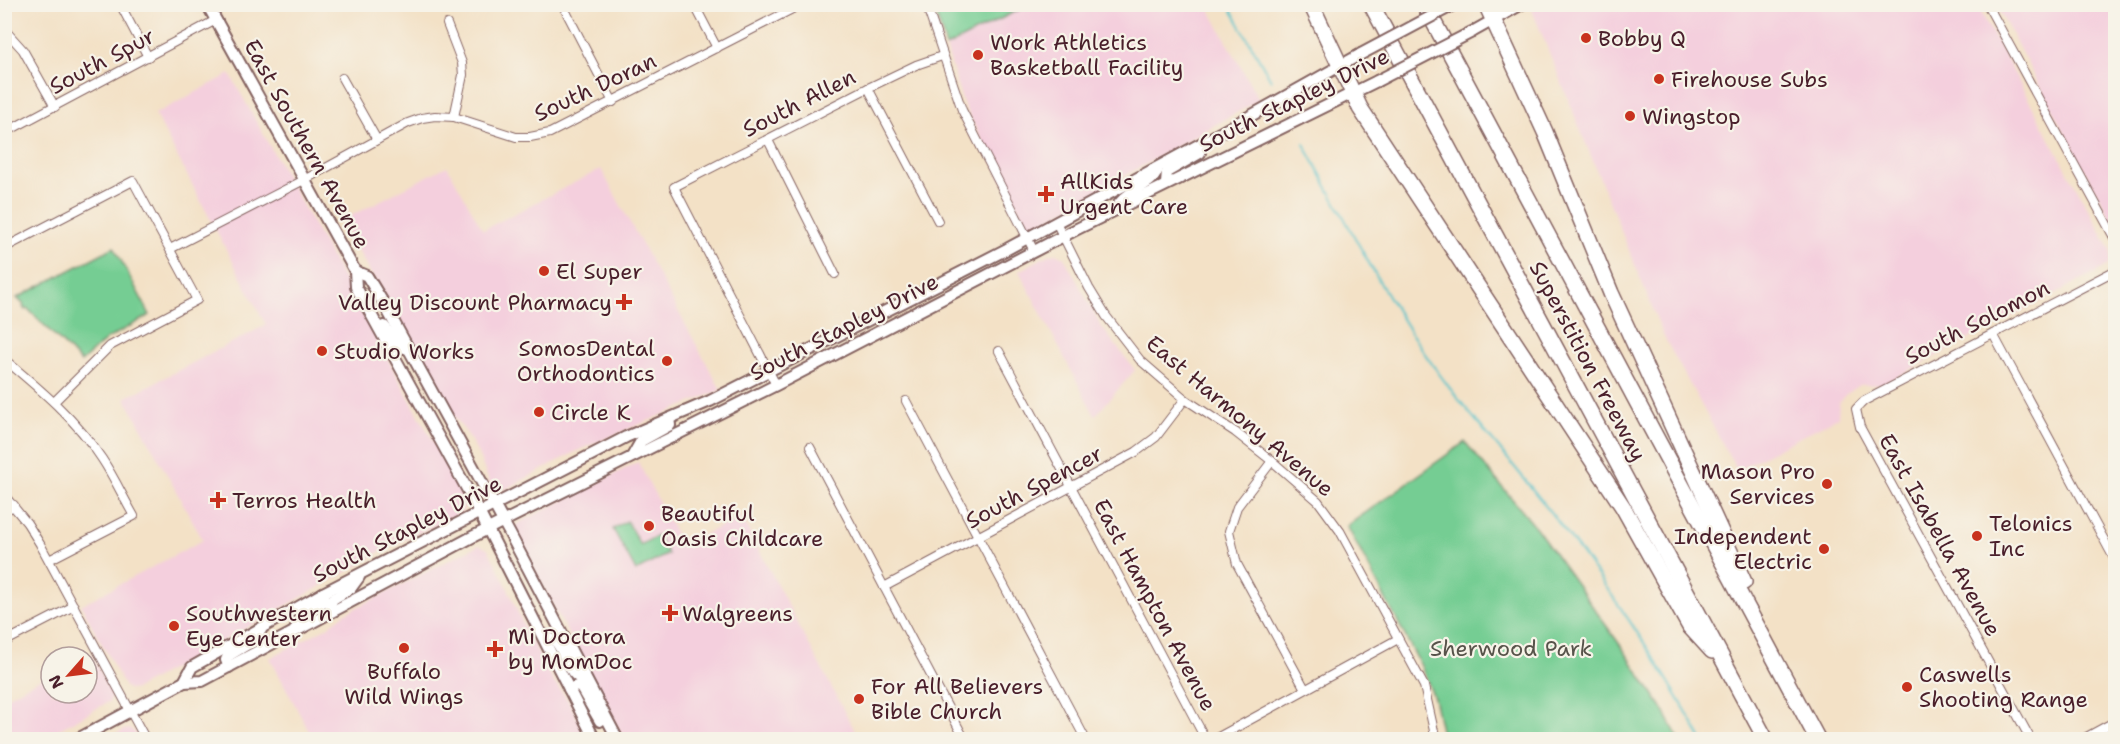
<svg xmlns="http://www.w3.org/2000/svg" width="2120" height="744" viewBox="0 0 2120 744" font-family="'Shantell Sans',sans-serif">
<rect width="100%" height="100%" fill="#f7f3e8"/>
<filter id="ink" filterUnits="userSpaceOnUse"><feTurbulence type="fractalNoise" baseFrequency=".0167" numOctaves="2"/><feDisplacementMap in="SourceGraphic" scale="12" xChannelSelector="R" yChannelSelector="G"/><feConvolveMatrix kernelMatrix="1 2 1 2 8 2 1 2 1" color-interpolation-filters="sRGB"/></filter>
<filter id="wash" filterUnits="userSpaceOnUse"><feTurbulence type="fractalNoise" baseFrequency=".008" numOctaves="4" result="noise"/><feDisplacementMap in="SourceGraphic" scale="24" xChannelSelector="R" yChannelSelector="G"/><feGaussianBlur stdDeviation="1.35" result="paint"/><feColorMatrix in="noise" values="0 0 0 0 0 0 0 0 0 0 0 0 0 0 0 0 0 1.4 0 .05"/><feComposite in="paint" operator="in"/></filter>
<g filter="url(#wash)">
<rect width="100%" height="100%" fill="#f3e1c6"/>
<g fill="#f4cfdd">
<polygon points="1542,4 1977,5 2110,249 2111,253 2110,263 2106,267 1883,384 1860,385 1845,395 1839,403 1838,417 1737,470 1664,337 1532,10"/>
<polygon points="1028,5 1207,5 1259,100 1043,222 1037,226 1027,224 983,143 963,103 946,47"/>
<polygon points="1996,5 2115,5 2115,227"/>
<polygon points="230,74 464,497 464,506 463,510 458,515 382,550 361,564 136,689 130,690 125,687 81,605 203,540 125,398 266,325 155,114"/>
<polygon points="447,166 483,230 601,169 721,390 579,450 508,488 502,490 491,487 479,456 468,435 446,405 341,221"/>
<polygon points="1056,253 1064,257 1101,326 1135,370 1095,416 1019,271 1048,255"/>
<polygon points="638,462 682,546 741,516 859,739 624,739 514,532 516,525 521,522"/>
<polygon points="479,545 488,549 506,584 523,624 553,681 568,700 588,739 313,739 270,658 326,628 346,613"/>
<polygon points="90,653 112,693 110,701 42,739 14,739 5,723 5,698 51,673 51,693 87,693 87,657 81,657"/>
<polygon points="130,729 135,732 139,739 104,739 124,730"/>
</g>
<g fill="#74cd93" stroke="#5f765f" stroke-width="1.5">
<polygon points="933,4 1028,4 1028,5 946,47"/>
<polygon points="114,247 150,315 107,339 81,362 27,308 25,310 23,307 24,305 17,298"/>
<polygon points="1465,442 1537,529 1623,649 1661,706 1679,739 1443,739 1434,698 1421,666 1347,526"/>
<polygon points="627,521 640,545 657,536 668,554 636,571 613,529"/>
</g>
<g fill="none" stroke-linecap="round" stroke-linejoin="round">
<g stroke="#55c2cb" stroke-width="2">
<polyline points="1228,4 1271,80"/>
<path d="M1304 144C1347 222 1387 303 1440 375 1464 408 1491 438 1517 470 1585 554 1651 645 1702 740"/>
</g>
</g>
</g>
<g filter="url(#ink)">
<g fill="none" stroke-linecap="round" stroke-linejoin="round">
<defs>
<g id="street">
<polyline points="120,4 148,57"/>
<polyline points="562,4 613,102"/>
<polyline points="694,4 717,48"/>
<polyline points="926,4 962,110 1034,251"/>
<polyline points="1987,4 2116,241"/>
<polyline points="447,24 462,63 463,75 454,117"/>
<polyline points="4,29 23,50 55,107"/>
<polyline points="342,78 377,140"/>
<polyline points="868,88 938,221"/>
<polyline points="4,133 216,20"/>
<polyline points="768,140 835,274"/>
<polyline points="1056,222 1089,288 1106,316 1140,360 1185,399 1235,432 1272,461 1318,501 1340,531 1424,686 1436,740"/>
<polyline points="4,248 133,181 197,300 110,346 54,402"/>
<polyline points="170,249 304,180 408,123 422,118 435,116 454,117 516,137 530,137 550,133 802,4"/>
<polyline points="1993,334 2116,562"/>
<polyline points="999,351 1206,740"/>
<path d="M4 359C40 389 76 419 102 459 114 477 123 497 134 516L49 560"/>
<polyline points="776,385 674,187 868,88 916,65 942,56"/>
<polyline points="906,401 1086,740"/>
<polyline points="810,447 965,740"/>
<polyline points="1272,461 1237,507 1229,531 1237,564 1305,689"/>
<polyline points="4,495 27,523 40,544 146,740"/>
<polyline points="4,512 14,505"/>
<polyline points="884,587 1136,452 1156,437 1185,399"/>
<polyline points="4,642 74,606"/>
<polyline points="1213,740 1398,639"/>
<polyline points="2031,740 1860,427 1856,409 1864,401 2116,270"/>
<polyline points="2081,740 2116,721"/>
</g>
<g id="secondary">
<polyline points="207,4 355,271 356,287 472,498 595,740"/>
<polyline points="1472,32 1522,4"/>
<polyline points="1166,184 1167,172 1200,153"/>
<path d="M1117 207C1127 189 1156 185 1158 168"/>
<polyline points="355,271 367,276 384,304 510,534 618,740"/>
<polyline points="384,326 401,347 408,349"/>
<polyline points="633,455 641,441 670,425 669,419"/>
<polyline points="332,611 330,604 333,599 351,588 359,577"/>
<path d="M295 630C297 626 299 621 302 617 309 609 320 609 325 598L323 593"/>
<path d="M543 634C547 637 553 639 556 642 566 653 568 678 586 680"/>
<polyline points="229,667 226,660 228,656 253,641 261,630"/>
<polyline points="184,682 192,667 323,593 626,437 710,401 1007,249 1204,142 1361,54"/>
<polyline points="569,689 577,686 581,688 600,721"/>
<polyline points="76,740 184,682 202,681 474,536 776,385 1077,229 1377,81"/>
</g>
<g id="highway">
<polyline points="1311,4 1360,108 1623,507 1690,627 1712,651"/>
<polyline points="1371,4 1766,740"/>
<polyline points="1424,4 1818,740"/>
<polyline points="1486,4 1545,132 1611,293 1744,582"/>
</g>
</defs>
<use href="#street" stroke="#856361" stroke-width="10"/>
<use href="#secondary" stroke="#856361" stroke-width="14"/>
<use href="#highway" stroke="#856361" stroke-width="18"/>
<use href="#street" stroke="#fff" stroke-width="8"/>
<use href="#secondary" stroke="#fff" stroke-width="10"/>
<use href="#highway" stroke="#fff" stroke-width="15"/>
<defs>
<g id="secondary-bridge">
<polyline points="1361,54 1455,4"/>
<polyline points="1377,81 1472,32"/>
</g>
</defs>
<use href="#secondary-bridge" stroke="#856361" stroke-width="14" stroke-linecap="butt"/>
<use href="#secondary-bridge" stroke="#fff" stroke-width="10"/>
</g>
</g>
<g fill="#c8321e" stroke="#f7f3e8" stroke-width="2">
<circle cx="1586" cy="38" r="6"/>
<circle cx="978" cy="55" r="6"/>
<circle cx="1659" cy="79" r="6"/>
<circle cx="1630" cy="116" r="6"/>
<path d="M1043 185h6v6h6v6h-6v6h-6v-6h-6v-6h6z"/>
<circle cx="544" cy="271" r="6"/>
<path d="M621 293h6v6h6v6h-6v6h-6v-6h-6v-6h6z"/>
<circle cx="322" cy="351" r="6"/>
<circle cx="667" cy="361" r="6"/>
<circle cx="539" cy="412" r="6"/>
<circle cx="1827" cy="484" r="6"/>
<path d="M215 491h6v6h6v6h-6v6h-6v-6h-6v-6h6z"/>
<circle cx="649" cy="526" r="6"/>
<circle cx="1977" cy="536" r="6"/>
<circle cx="1824" cy="549" r="6"/>
<path d="M667 604h6v6h6v6h-6v6h-6v-6h-6v-6h6z"/>
<circle cx="174" cy="626" r="6"/>
<circle cx="404" cy="648" r="6"/>
<path d="M492 640h6v6h6v6h-6v6h-6v-6h-6v-6h6z"/>
<circle cx="1907" cy="687" r="6"/>
<circle cx="859" cy="699" r="6"/>
</g>
<g text-anchor="middle" dominant-baseline="central" stroke-width="4.5" stroke-linejoin="round" paint-order="stroke">
<g font-size="22" fill="#4a1f2b" stroke="#f7f3e8" text-anchor="start">
<text x="1598" y="38">Bobby Q</text>
<text x="990" y="42">Work Athletics<tspan x="990" dy="25">Basketball Facility</tspan></text>
<text x="1671" y="79">Firehouse Subs</text>
<text x="1642" y="116">Wingstop</text>
<text x="1060" y="181">AllKids<tspan x="1060" dy="25">Urgent Care</tspan></text>
<text x="556" y="271">El Super</text>
<text x="612" y="302" text-anchor="end">Valley Discount Pharmacy</text>
<text x="655" y="348" text-anchor="end">SomosDental<tspan x="655" dy="25">Orthodontics</tspan></text>
<text x="334" y="351">Studio Works</text>
<text x="551" y="412">Circle K</text>
<text x="1815" y="471" text-anchor="end">Mason Pro<tspan x="1815" dy="25">Services</tspan></text>
<text x="232" y="500">Terros Health</text>
<text x="661" y="513">Beautiful<tspan x="661" dy="25">Oasis Childcare</tspan></text>
<text x="1989" y="523">Telonics<tspan x="1989" dy="25">Inc</tspan></text>
<text x="1812" y="536" text-anchor="end">Independent<tspan x="1812" dy="25">Electric</tspan></text>
<text x="186" y="613">Southwestern<tspan x="186" dy="25">Eye Center</tspan></text>
<text x="682" y="613">Walgreens</text>
<text x="508" y="636">Mi Doctora<tspan x="508" dy="25">by MomDoc</tspan></text>
<text x="404" y="671" text-anchor="middle">Buffalo<tspan x="404" dy="25">Wild Wings</tspan></text>
<text x="1919" y="674">Caswells<tspan x="1919" dy="25">Shooting Range</tspan></text>
<text x="871" y="686">For All Believers<tspan x="871" dy="25">Bible Church</tspan></text>
</g>
<g font-size="22" fill="#4a1f2b" stroke="#f7f3e8">
<text transform="translate(102 61) rotate(-28)">South Spur</text>
<text transform="translate(595 87) rotate(-25)">South Doran</text>
<text transform="translate(1294 100) rotate(-26)">South Stapley Drive</text>
<text transform="translate(799 103) rotate(-27)">South Allen</text>
<text transform="translate(307 144) rotate(61)">East Southern Avenue</text>
<text transform="translate(1977 322) rotate(-27)">South Solomon</text>
<text transform="translate(844 327) rotate(-27)">South Stapley Drive</text>
<text transform="translate(1588 361) rotate(62)">Superstition Freeway</text>
<text transform="translate(1240 416) rotate(40)">East Harmony Avenue</text>
<text transform="translate(1034 487) rotate(-28)">South Spencer</text>
<text transform="translate(407 529) rotate(-27)">South Stapley Drive</text>
<text transform="translate(1940 535) rotate(61)">East Isabella Avenue</text>
<text transform="translate(1155 605) rotate(62)">East Hampton Avenue</text>
</g>
<g font-size="22" fill="#57534a" stroke="#f7f3e8">
<text x="1511" y="648">Sherwood Park</text>
</g>
</g>
<rect width="2120" height="744" fill="none" stroke="#f7f3e8" stroke-width="24"/>
<g transform="translate(69 675) rotate(242)"><circle r="28" fill="#f7f3e8" stroke="#b29e9c" stroke-width="1.5"/>
<path d="M0-4.5L10 22L0 15L-10 22Z" fill="#c8321e"/>
<text y="-9" font-size="16" font-weight="bold" text-anchor="middle" fill="#4a1f2b">N</text>
</g>
</svg>
